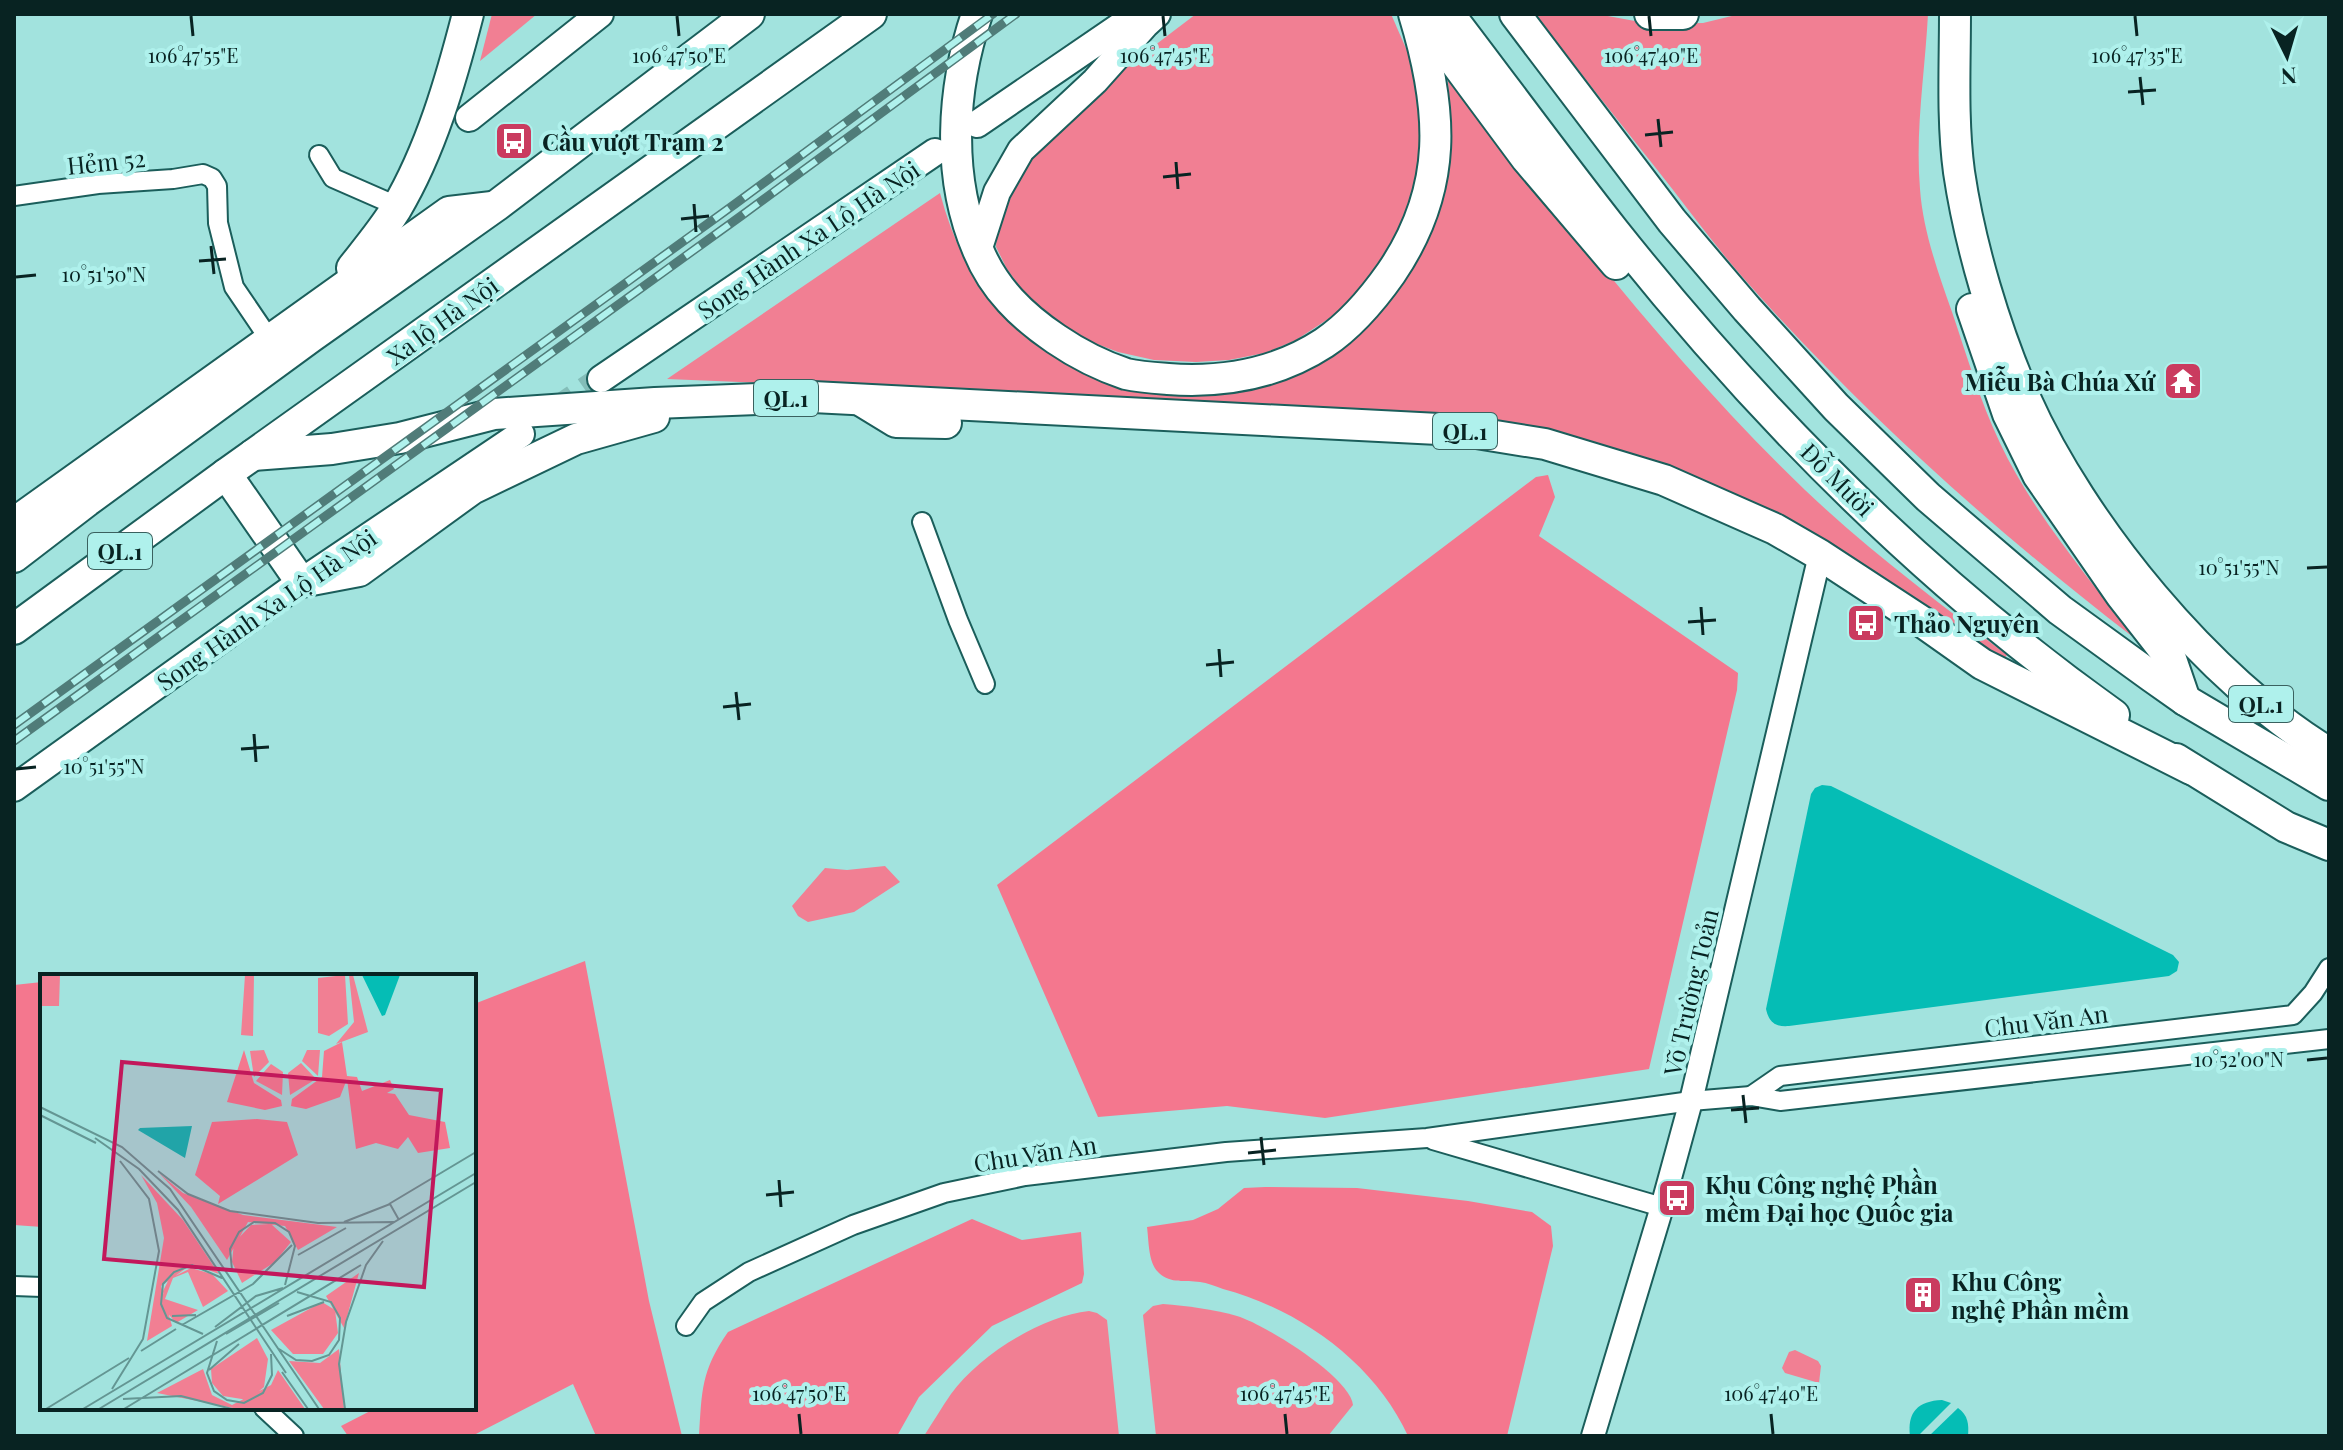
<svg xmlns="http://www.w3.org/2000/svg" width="2343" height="1450" viewBox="0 0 2343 1450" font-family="'Playfair Display',serif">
<rect width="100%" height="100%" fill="#a2e3de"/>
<g fill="#f17f93">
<polygon points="492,14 537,14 480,61"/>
<polygon points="1196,14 1391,14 1411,60 1420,93 1421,131 1419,165 1412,200 1385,262 1345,308 1296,340 1265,353 1229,360 1196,362 1154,360 1118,352 1089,341 1065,328 1042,310 1023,291 1007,269 996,247 997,226 1020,167 1100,87"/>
<path d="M1536 14H1597L1651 24 1703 23 1740 14H1928C1925 72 1915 131 1920 189 1923 231 1938 272 1952 312 1967 356 1980 401 2000 443 2033 513 2087 575 2133 637 1991 528 1856 407 1738 272 1709 238 1683 202 1655 167 1615 116 1574 66 1536 14Z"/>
<path d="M1447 69C1560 215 1671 361 1805 490 1868 550 1938 602 2007 655L2004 659 1811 535 1487 421 1365 410 1164 399 667 379 940 193C967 295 1029 366 1134 386 1189 374 1245 362 1300 351 1314 348 1343 345 1353 338 1372 325 1385 306 1398 288 1451 215 1454 156 1447 69Z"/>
<polygon points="885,866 900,882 854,912 808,922 798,916 792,906 825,868 847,870"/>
<path d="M1163 1304C1187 1306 1213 1309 1237 1316 1264 1324 1350 1377 1353 1405L1328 1436H1156L1143 1315 1153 1306Z"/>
<path d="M1089 1311 1097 1313 1107 1320 1119 1436H924C933 1422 942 1407 951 1394 979 1355 1042 1316 1089 1311Z"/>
<polygon points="1795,1350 1818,1361 1821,1366 1819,1383 1785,1373 1782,1368 1789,1352"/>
</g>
<g fill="#f4778e">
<polygon points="1548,475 1555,497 1539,536 1738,673 1737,690 1649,1069 1325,1118 1227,1106 1098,1117 997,885 1536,477"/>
<polygon points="585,961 649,1301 682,1436 596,1436 573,1384 472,1436 348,1436 341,1426 376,1408 474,1408 474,1004"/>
<polygon points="42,982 42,1227 14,1225 14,985"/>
<path d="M1265 1187 1357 1188 1468 1201 1532 1212 1551 1226 1553 1246 1507 1436H1408C1375 1363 1299 1309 1223 1289 1215 1286 1207 1283 1200 1282 1185 1280 1171 1284 1159 1273 1148 1263 1149 1242 1147 1227L1193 1220 1218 1209 1244 1188Z"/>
<path d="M972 1219 1022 1240 1081 1232 1084 1274 1082 1283 992 1326 919 1397 897 1436H699C702 1390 701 1371 728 1332Z"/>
</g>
<g fill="#05bdb5">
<path d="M1822 785 1831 786 2173 955 2179 962 2177 971 2169 976 1789 1026C1776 1027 1769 1023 1766 1009L1811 794 1815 788Z"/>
<path d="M1942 1400 1951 1403 1918 1436H1910C1907 1412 1918 1401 1942 1400Z"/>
<path d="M1958 1408C1968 1415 1969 1424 1968 1436H1929Z"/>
</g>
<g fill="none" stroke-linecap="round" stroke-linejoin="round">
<polyline stroke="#83bdb8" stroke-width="26" stroke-dasharray="26 13" stroke-linecap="butt" points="553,412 601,379"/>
<defs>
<g id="minor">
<polyline points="319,155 333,178 397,206"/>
<polyline points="14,196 98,184 173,179 203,174 212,178 217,186 218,223 234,287 270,340"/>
<polyline points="922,522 958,620 985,684"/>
<polyline points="1751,1096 1780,1076 2293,1015 2313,993 2329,968"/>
<polyline points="1433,1140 1662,1207"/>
<polyline points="14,1286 42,1287"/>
<polyline points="686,1326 703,1302 749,1272 853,1225 944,1193 1025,1176 1226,1152 1427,1138 1691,1101 1751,1096 1780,1101 2329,1039"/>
<polyline points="264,1408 294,1436"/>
</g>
<polyline id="tertiary" points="1593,1436 1662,1207 1691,1101 1820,555"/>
<g id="secondary">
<polyline points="469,118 600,14"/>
<polyline points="977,124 1138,14"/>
<polyline points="978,251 997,192 1021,150 1095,81 1145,25 1157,14"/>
<polyline points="601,379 935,152"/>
<polyline points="14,788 301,582 521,434"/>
</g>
<g id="trunk">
<path d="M977 14C952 88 946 176 978 250 994 289 1022 316 1056 339 1078 354 1102 366 1126 374 1140 377 1155 378 1168 379 1223 383 1278 373 1324 343 1351 325 1372 300 1391 273 1449 188 1443 109 1414 14"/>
<path d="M1449 14C1504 86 1558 160 1614 231 1758 412 1925 581 2114 715"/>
<polyline points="1515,14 1672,221 1747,309 1836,407 1928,497 2060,610 2151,676 2185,700 2329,785"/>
<polyline points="1650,14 1683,14"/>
<path d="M1955 14C1955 66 1952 120 1959 172 1970 246 1995 329 2025 398 2082 526 2209 681 2329 753"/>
<polyline points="1423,19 1526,158 1616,264"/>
<path d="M352 268C367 249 383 230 396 209 431 150 451 80 468 14"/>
<polyline points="1972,309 2008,414 2038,475 2121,595 2171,659 2185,700"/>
<polyline points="860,400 896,422 946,423"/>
<polyline points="253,455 332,449 400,438 494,414 655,403 813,397 1458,430 1545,444 1664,480 1775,529 1820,555 1924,623 1982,664 2191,769"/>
<polyline points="226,474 301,582 359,571 472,489 576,439 654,417"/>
<polyline points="14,523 449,212 492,207"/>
<polyline points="14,557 87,501 311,337 496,206 749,14"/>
<polyline points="14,629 226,474 871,14"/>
<polyline points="2176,759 2286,827 2329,845"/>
</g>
</defs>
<use href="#minor" stroke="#1b5e5b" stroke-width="22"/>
<use href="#tertiary" stroke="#1b5e5b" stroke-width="26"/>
<use href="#secondary" stroke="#1b5e5b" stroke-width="30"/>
<use href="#trunk" stroke="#1b5e5b" stroke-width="34"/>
<use href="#minor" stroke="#fff" stroke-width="18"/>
<use href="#tertiary" stroke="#fff" stroke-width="22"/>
<use href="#secondary" stroke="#fff" stroke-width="26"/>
<use href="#trunk" stroke="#fff" stroke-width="30"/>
<defs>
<g id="rail">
<polyline points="14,725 735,204 993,14"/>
<polyline points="14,741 741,216 1016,14"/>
</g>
</defs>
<use href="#rail" stroke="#507c79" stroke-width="9"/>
<use href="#rail" stroke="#aff1ec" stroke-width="6" stroke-dasharray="18" stroke-linecap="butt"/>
</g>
<path fill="none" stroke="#082322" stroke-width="3" d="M191 16 193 36M677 16 679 36M1163 16 1165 36M1649 16 1651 36M2135 16 2137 36M2140 77 2143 105M2128 92 2156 90M1658 119 1661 147M1645 135 1673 132M1176 162 1178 189M1163 177 1191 174M694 204 696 232M681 219 709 216M211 246 214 274M199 261 226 259M16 277 36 275M2307 568 2327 567M1701 607 1703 635M1688 622 1716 620M1219 649 1221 677M1206 665 1234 662M736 692 739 720M723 707 751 704M254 734 256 762M241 749 269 747M16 769 36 767M2307 1060 2327 1058M1743 1095 1746 1123M1731 1110 1759 1108M1261 1137 1264 1165M1248 1153 1276 1150M779 1180 781 1207M766 1195 794 1192M799 1414 801 1434M1285 1414 1287 1434M1771 1414 1773 1434"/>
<defs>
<symbol id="bus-square" viewBox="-11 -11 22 22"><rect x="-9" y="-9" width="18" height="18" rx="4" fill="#ca3b5f" stroke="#aff1ec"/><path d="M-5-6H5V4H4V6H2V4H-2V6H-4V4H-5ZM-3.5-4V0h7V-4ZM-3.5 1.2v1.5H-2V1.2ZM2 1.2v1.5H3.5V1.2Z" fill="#fff"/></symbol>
<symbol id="temple-square" viewBox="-11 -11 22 22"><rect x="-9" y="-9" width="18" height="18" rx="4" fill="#ca3b5f" stroke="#aff1ec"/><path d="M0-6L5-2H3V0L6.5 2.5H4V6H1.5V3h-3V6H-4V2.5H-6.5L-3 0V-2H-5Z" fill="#fff"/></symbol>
<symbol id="building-square" viewBox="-11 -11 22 22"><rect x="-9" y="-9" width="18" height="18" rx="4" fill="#ca3b5f" stroke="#aff1ec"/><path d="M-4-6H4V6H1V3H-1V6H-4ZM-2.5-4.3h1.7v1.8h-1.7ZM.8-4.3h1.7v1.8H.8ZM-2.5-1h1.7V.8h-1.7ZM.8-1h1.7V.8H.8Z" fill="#fff"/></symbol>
</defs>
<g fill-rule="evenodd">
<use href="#bus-square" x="492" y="119" width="44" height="44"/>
<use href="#temple-square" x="2161" y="359" width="44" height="44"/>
<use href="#bus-square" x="1844" y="601" width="44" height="44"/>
<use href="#bus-square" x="1655" y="1176" width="44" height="44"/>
<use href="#building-square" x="1901" y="1273" width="44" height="44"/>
</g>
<g text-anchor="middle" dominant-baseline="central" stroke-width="8" stroke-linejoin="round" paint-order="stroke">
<g fill="#aff1ec" stroke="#3a615f" stroke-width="2">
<rect x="754" y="380" width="64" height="36" rx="6"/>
<rect x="1433" y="413" width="64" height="36" rx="6"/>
<rect x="88" y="533" width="64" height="36" rx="6"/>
<rect x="2229" y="686" width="64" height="36" rx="6"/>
</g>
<g font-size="22" font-weight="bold" fill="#082322">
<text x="786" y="398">QL.1</text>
<text x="1465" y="431">QL.1</text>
<text x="120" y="551">QL.1</text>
<text x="2261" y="704">QL.1</text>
</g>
<g font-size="24" font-weight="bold" fill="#082322" stroke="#aff1ec" text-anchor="start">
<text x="542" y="141">Cầu vượt Trạm 2</text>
<text x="2155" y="381" text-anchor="end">Miễu Bà Chúa Xứ</text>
<text x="1894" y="623">Thảo Nguyên</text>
<text x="1705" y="1184">Khu Công nghệ Phần<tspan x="1705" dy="28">mềm Đại học Quốc gia</tspan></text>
<text x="1951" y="1281">Khu Công<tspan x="1951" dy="28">nghệ Phần mềm</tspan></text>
</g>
<g font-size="24" fill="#082322" stroke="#aff1ec">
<text transform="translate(106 161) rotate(-6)">Hẻm 52</text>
<text transform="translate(808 239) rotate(-34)">Song Hành Xa Lộ Hà Nội</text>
<text transform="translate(442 320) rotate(-36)">Xa lộ Hà Nội</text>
<text transform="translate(1838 479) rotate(45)">Đỗ Mười</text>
<text transform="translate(266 609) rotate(-35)">Song Hành Xa Lộ Hà Nội</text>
<text transform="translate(1690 992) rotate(-77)">Võ Trường Toản</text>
<text transform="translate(2046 1020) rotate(-7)">Chu Văn An</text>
<text transform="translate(1035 1153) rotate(-9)">Chu Văn An</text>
</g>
</g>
<g transform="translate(40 974)">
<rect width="436" height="436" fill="#a2e3de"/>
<path d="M0 1H20L19 32H0ZM205 1H214L213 62 201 61ZM305 1 308 50 289 62 278 59V4ZM309 1H313L328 58 296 70 314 48ZM224 76 229 88 214 103 210 77ZM267 76H280L278 102 262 87ZM261 89 276 105 250 121 248 99ZM231 90 243 98 242 121 216 107ZM119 199 143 219 203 241 297 253 258 276 245 252 208 248 187 286 151 233ZM101 201 143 246 179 300 152 290 121 312 132 352 107 367 124 264 117 229ZM231 250 251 268 235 288 202 309 192 288 194 269 211 251ZM151 294 172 300 188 317 163 333 148 298 133 304 125 325 158 336 136 349 125 336 123 317 129 305ZM319 299 304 354 286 322ZM282 328 295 336 298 359 283 380H253L231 356ZM217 364 228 385 224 413 208 426 183 422 172 409 171 395ZM299 375 304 435H284L249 387 280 389ZM163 395 172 421 192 431 231 411 238 396 265 435H198L117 419Z" fill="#f17f93"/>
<path d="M302 68 307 102 317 103 322 117 350 106 354 115 347 119 355 120 369 141 405 148 410 174 378 179 368 163 358 175 336 169 316 175 307 105 300 123 266 135 251 132 252 125 282 103 284 77ZM204 76 214 109 241 126 242 132 225 136 187 128ZM217 145 247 148 258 181 178 230 180 222 155 201 172 148Z" fill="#f4778e"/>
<path d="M322 1H360L345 41 342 42ZM152 152 145 184 98 156 100 154Z" fill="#05bdb5"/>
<path fill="none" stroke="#649693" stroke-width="2" d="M0 133 82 173 130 215 279 435M0 141 56 169M55 164 99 195 138 236 246 399M118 197 148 220 190 237 278 249 354 248M349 230 436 178M304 248 350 230 359 246M258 281 306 254M192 296 190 275 199 258 214 248 235 249 249 258 255 272 245 311M132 342 156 341M247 342 284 328M142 351 213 310 252 271M175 353 216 322 243 314M163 360 127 344 121 330 123 310 134 298 152 291 182 304M186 360 239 329M177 367 167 399 174 417 187 426 204 429 223 419 232 401 231 380M239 375 256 386 272 387 289 381 299 366 300 344 291 328 257 318M101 377 136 355M169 396 199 370M242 398 268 435M72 415 103 365 119 277 109 225 80 187M83 425 141 422 192 435M6 435 89 384M43 435 436 199M59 435 436 208M84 435 321 291M305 435 299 390 306 348 326 291 343 267"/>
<path fill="#c2185b" fill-opacity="0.15" stroke="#c2185b" stroke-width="4" d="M82 88 401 116 384 313 64 285Z"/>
<rect width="436" height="436" fill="none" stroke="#082322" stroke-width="4"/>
</g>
<g font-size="20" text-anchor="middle" fill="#082322" stroke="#aff1ec" stroke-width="8" stroke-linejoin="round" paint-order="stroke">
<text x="193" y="63">106°47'55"E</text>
<text x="679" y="63">106°47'50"E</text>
<text x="1165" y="63">106°47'45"E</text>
<text x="1651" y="63">106°47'40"E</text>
<text x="2137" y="63">106°47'35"E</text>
<text x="104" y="282">10°51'50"N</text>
<text x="2239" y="575">10°51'55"N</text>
<text x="104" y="774">10°51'55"N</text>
<text x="2239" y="1067">10°52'00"N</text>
<text x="799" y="1401">106°47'50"E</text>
<text x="1285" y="1401">106°47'45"E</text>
<text x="1771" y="1401">106°47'40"E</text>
</g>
<rect width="2343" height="1450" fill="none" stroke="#082322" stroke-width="32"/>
<g transform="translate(2287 56) rotate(175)" stroke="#aff1ec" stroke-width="6" paint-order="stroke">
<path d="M0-6L14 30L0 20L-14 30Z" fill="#082322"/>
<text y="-12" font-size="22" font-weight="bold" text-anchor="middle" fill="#082322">N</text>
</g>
</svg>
